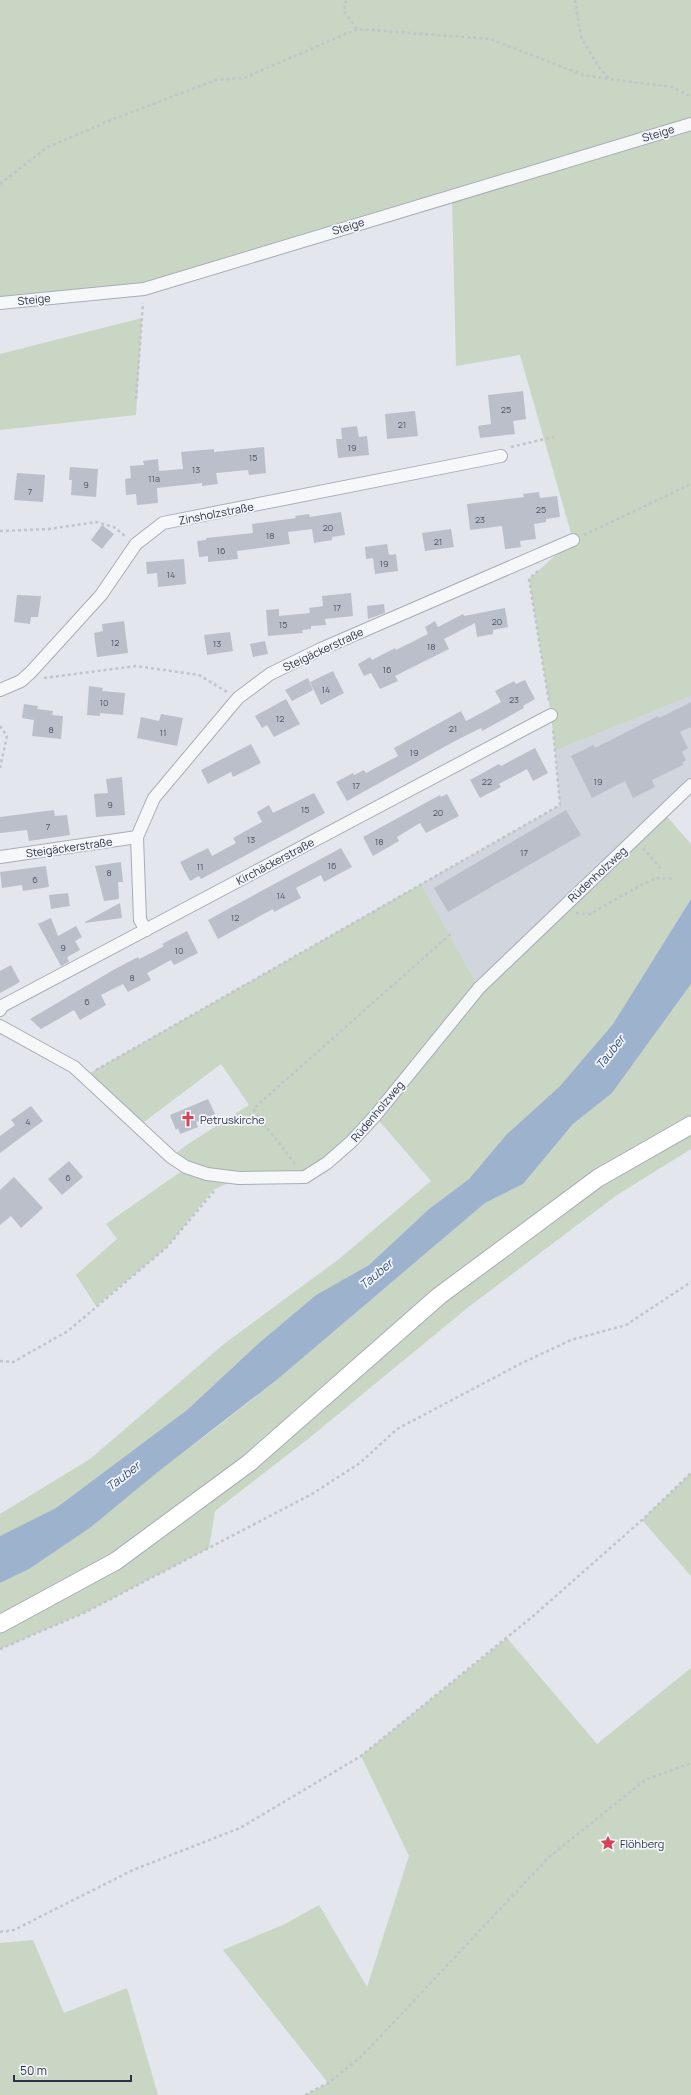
<svg xmlns="http://www.w3.org/2000/svg" width="691" height="2095" viewBox="0 0 691 2095" font-family="Manrope,sans-serif">
<rect width="100%" height="100%" fill="#e3e6ec"/>
<polygon fill="#d1d5de" points="691,696 691,785 479,988 421,884 560,805 555,751"/>
<g fill="#c8d6c3">
<polygon points="0,0 691,0 691,696 555,751 551,715 529,579 573,540 520,355 456,366 452,195 144,289 0,303"/>
<polygon points="142,318 136,415 0,430 0,354"/>
<polygon points="663,812 691,844 691,899 613,1024 560,1086 506,1135 469,1179 429,1209 369,1265 316,1295 259,1343 187,1410 56,1508 0,1536 0,1514 90,1459 224,1344 339,1259 431,1181 375,1116 305,1177 239,1178 213,1190 167,1247 96,1306 76,1275 117,1239 106,1224 186,1168 171,1157 188,1144 249,1105 221,1064 140,1125 85,1076 421,884 479,988"/>
<polygon points="691,984 691,1149 617,1195 466,1309 308,1439 215,1511 209,1548 86,1612 0,1649 0,1583 29,1569 217,1427 279,1378 485,1203 523,1184 573,1124 612,1093"/>
<polygon points="691,1473 691,1576 642,1520"/>
<polygon points="507,1638 597,1744 691,1668 691,2095 305,2095 328,2083 223,1950 285,1924 319,1905 367,1987 409,1856 361,1756"/>
<polygon points="33,1940 64,2013 127,1988 158,2095 0,2095 0,1943"/>
</g>
<polygon fill="#9cb2cd" points="691,899 691,984 612,1093 573,1124 523,1184 485,1203 279,1378 154,1475 91,1527 29,1569 0,1583 0,1536 56,1508 187,1410 259,1343 316,1295 369,1265 429,1209 469,1179 506,1135 560,1086 613,1024"/>
<g fill="#babfca">
<polygon points="523,391 526,419 513,421 515,434 480,438 478,426 491,424 488,395"/>
<polygon points="415,411 418,436 387,439 385,414"/>
<polygon points="357,426 359,437 367,436 369,455 338,458 336,439 342,439 341,428"/>
<polygon points="264,447 266,473 249,475 248,470 216,473 218,484 202,486 202,483 157,488 158,503 137,505 136,494 126,495 125,479 131,478 130,466 144,465 143,461 158,459 159,471 183,469 181,452 214,449 214,452"/>
<polygon points="70,467 98,469 96,497 71,495 72,480 69,480"/>
<polygon points="17,473 45,475 43,502 14,500"/>
<polygon points="539,492 540,498 557,496 560,517 546,519 546,522 534,524 536,539 520,541 521,547 505,549 502,526 470,530 467,504 524,497 523,494"/>
<polygon points="341,512 345,535 332,537 332,540 314,543 312,529 288,532 290,544 237,551 238,559 208,562 208,556 199,557 197,541 206,540 206,538 253,533 252,524 296,518 295,516 309,514 310,517"/>
<polygon points="102,525 114,534 102,549 91,540"/>
<polygon points="451,529 454,547 425,551 422,533"/>
<polygon points="387,544 389,555 396,554 398,571 375,574 373,558 366,559 365,547"/>
<polygon points="184,559 186,584 158,587 157,573 147,574 146,562"/>
<polygon points="351,593 353,616 325,619 326,625 311,626 311,629 302,630 303,633 268,636 266,610 279,609 279,616 310,613 309,608 323,606 322,596"/>
<polygon points="17,595 41,596 38,617 31,617 30,624 14,622"/>
<polygon points="384,604 385,613 368,619 367,606"/>
<polygon points="505,608 508,627 493,630 493,634 477,637 475,623 444,639 449,649 395,676 398,681 380,689 371,673 364,676 358,664 370,657 372,660 395,648 396,650 428,634 425,627 435,621 438,627 463,614 464,616"/>
<polygon points="124,621 128,653 97,657 94,633 103,631 102,624"/>
<polygon points="230,632 233,651 207,655 204,635"/>
<polygon points="265,641 268,654 253,657 250,644"/>
<polygon points="333,671 344,693 321,705 310,682"/>
<polygon points="308,678 313,690 292,701 285,690"/>
<polygon points="525,680 535,699 523,706 524,708 482,731 481,728 455,741 347,801 336,782 353,773 354,775 364,770 366,773 398,756 394,748 461,711 466,721 485,711 501,702 495,691 514,681 516,684"/>
<polygon points="89,686 103,688 102,691 125,693 123,715 100,713 100,716 87,715"/>
<polygon points="286,699 300,724 274,737 267,725 262,728 255,716"/>
<polygon points="691,702 691,727 680,732 688,748 682,752 686,760 682,763 683,765 652,780 655,787 633,798 625,781 592,798 571,756 593,745 595,748 658,716 659,718"/>
<polygon points="24,704 38,706 37,709 53,711 52,715 63,716 61,739 32,736 34,720 22,718"/>
<polygon points="161,714 183,718 177,746 137,738 141,717 159,721"/>
<polygon points="251,744 261,763 233,777 231,772 208,784 201,770"/>
<polygon points="535,748 548,773 533,781 527,769 499,784 501,787 480,798 470,780 499,764 501,766"/>
<polygon points="122,777 125,815 96,817 94,794 108,793 106,779"/>
<polygon points="314,793 325,813 201,879 199,876 190,881 180,862 208,848 212,856 236,843 233,838 262,822 257,812 269,805 273,813"/>
<polygon points="447,794 459,816 426,833 420,823 397,837 399,841 373,856 363,837 440,795 441,797"/>
<polygon points="54,810 55,816 67,815 70,835 29,841 27,830 0,833 0,817"/>
<polygon points="566,810 581,835 448,912 434,888"/>
<polygon points="341,848 352,867 324,882 321,875 296,888 301,898 274,912 273,909 218,939 208,920"/>
<polygon points="121,862 123,882 118,882 119,899 104,901 95,866"/>
<polygon points="46,866 49,887 23,891 22,885 2,888 0,872"/>
<polygon points="68,893 70,906 51,909 49,895"/>
<polygon points="120,903 122,918 85,923 85,922"/>
<polygon points="51,918 58,936 76,926 82,937 75,941 80,950 67,957 69,962 61,966 38,924"/>
<polygon points="187,931 198,953 174,965 171,960 147,973 151,980 128,992 123,984 101,995 106,1005 80,1020 74,1010 41,1029 30,1019 115,969 138,957 139,959 153,952 164,946 162,944"/>
<polygon points="11,965 20,982 0,993 0,971"/>
<polygon points="208,1099 215,1114 196,1122 198,1127 180,1134 178,1128 176,1130 170,1115"/>
<polygon points="31,1106 43,1121 0,1153 0,1136 15,1125 11,1120"/>
<polygon points="69,1161 83,1177 62,1195 48,1179"/>
<polygon points="14,1177 43,1208 21,1228 11,1216 0,1225 0,1190"/>
</g>
<g fill="none" stroke-linecap="round" stroke-linejoin="round">
<defs>
<g id="street">
<polyline points="0,303 144,289 691,124"/>
<polyline points="0,690 21,681 31,672 101,595 136,544 163,523 501,456"/>
<polyline points="137,837 140,920 146,930"/>
<polyline points="0,857 137,837 154,798 238,698 270,674 321,649 573,540"/>
<polyline points="0,1010 2,1006 551,715"/>
<polyline points="0,1026 74,1067 171,1157 186,1167 207,1174 239,1178 305,1177 327,1163 351,1142 375,1116 479,988 691,785"/>
</g>
<polyline id="secondary" points="0,1624 116,1561 249,1463 439,1296 598,1178 691,1125"/>
</defs>
<use href="#street" stroke="#a8adb7" stroke-width="14"/>
<use href="#secondary" stroke="#a8adb7" stroke-width="19"/>
<g stroke="#c1c4ca" stroke-width="2.5" stroke-dasharray="3 3" stroke-linecap="butt">
<polyline points="346,0 344,11 357,29 490,39 583,75 609,79"/>
<polyline points="575,0 581,37 598,66 609,79 673,87 691,97"/>
<polyline points="0,184 46,148 111,120 216,80 244,78 357,29"/>
<polyline points="136,399 143,303"/>
<polyline points="511,447 557,436"/>
<polyline points="0,531 49,529 96,522 114,527 125,536"/>
<polyline points="584,535 691,484"/>
<polyline points="538,571 529,579 549,702"/>
<polyline points="44,678 136,666 199,675 227,692"/>
<polyline points="0,726 7,736 0,768"/>
<polyline points="643,848 661,869"/>
<polyline points="576,913 590,914 641,885 657,878 674,879"/>
<polyline points="96,1070 560,805 553,729"/>
<polyline points="295,1164 253,1109 453,932"/>
<polyline points="0,1361 13,1362 68,1331 167,1247 215,1190"/>
<polyline points="0,1649 86,1612 312,1494 360,1463 397,1429 522,1363 571,1340 626,1325 691,1282"/>
<polyline points="0,1932 14,1930 133,1870 240,1828 361,1756 532,1617 642,1520 691,1473"/>
<polyline points="305,2095 328,2083 360,2058 548,1858 645,1780 691,1763"/>
</g>
<use href="#street" stroke="#f6f7f9" stroke-width="12"/>
<use href="#secondary" stroke="#fff" stroke-width="17"/>
</g>
<defs>
<symbol id="church-bare" viewBox="-9 -9 18 18"><path d="M-1.2-6h2.4v3.5h3.3v2.4h-3.3V6h-2.4V-.1h-3.3v-2.4h3.3Z" fill="#d54355" stroke="#f3f5f9" stroke-width="2.5" paint-order="stroke"/></symbol>
<symbol id="sight-bare" viewBox="-9 -9 18 18"><path d="M0-6L1.8-2.2L6-1.7L2.9 1.2L3.7 5.4L0 3.3L-3.7 5.4L-2.9 1.2L-6-1.7L-1.8-2.2Z" fill="#d54355" stroke="#f3f5f9" stroke-width="2.5" paint-order="stroke"/></symbol>
</defs>
<g fill-rule="evenodd">
<use href="#church-bare" x="177" y="1108" width="22" height="22"/>
<use href="#sight-bare" x="597" y="1832" width="22" height="22"/>
</g>
<g text-anchor="middle" dominant-baseline="central" stroke-width="3.5" stroke-linejoin="round" paint-order="stroke">
<g font-size="9" fill="#4e5666">
<text x="506" y="409">25</text>
<text x="402" y="424">21</text>
<text x="352" y="447">19</text>
<text x="253" y="457">15</text>
<text x="196" y="469">13</text>
<text x="154" y="478">11a</text>
<text x="86" y="484">9</text>
<text x="30" y="491">7</text>
<text x="541" y="509">25</text>
<text x="480" y="519">23</text>
<text x="328" y="527">20</text>
<text x="270" y="535">18</text>
<text x="438" y="541">21</text>
<text x="221" y="550">16</text>
<text x="384" y="563">19</text>
<text x="171" y="574">14</text>
<text x="337" y="607">17</text>
<text x="497" y="621">20</text>
<text x="283" y="624">15</text>
<text x="115" y="642">12</text>
<text x="217" y="643">13</text>
<text x="431" y="646">18</text>
<text x="387" y="669">16</text>
<text x="326" y="689">14</text>
<text x="514" y="699">23</text>
<text x="104" y="702">10</text>
<text x="280" y="718">12</text>
<text x="453" y="728">21</text>
<text x="51" y="729">8</text>
<text x="163" y="732">11</text>
<text x="414" y="752">19</text>
<text x="487" y="781">22</text>
<text x="598" y="781">19</text>
<text x="356" y="785">17</text>
<text x="110" y="804">9</text>
<text x="305" y="809">15</text>
<text x="438" y="812">20</text>
<text x="48" y="826">7</text>
<text x="251" y="839">13</text>
<text x="379" y="841">18</text>
<text x="524" y="852">17</text>
<text x="332" y="865">16</text>
<text x="200" y="866">11</text>
<text x="109" y="872">8</text>
<text x="35" y="879">6</text>
<text x="281" y="895">14</text>
<text x="235" y="917">12</text>
<text x="63" y="947">9</text>
<text x="179" y="950">10</text>
<text x="132" y="977">8</text>
<text x="87" y="1001">6</text>
<text x="28" y="1121">4</text>
<text x="68" y="1177">6</text>
</g>
<g font-size="11" fill="#2a3345" stroke="#f3f5f9">
<text transform="translate(658 133) rotate(-17)">Steige</text>
<text transform="translate(348 226) rotate(-17)">Steige</text>
<text transform="translate(34 299) rotate(-6)">Steige</text>
<text transform="translate(216 513) rotate(-11)">Zinsholzstraße</text>
<text transform="translate(323 649) rotate(-25)">Steigäckerstraße</text>
<text transform="translate(69 847) rotate(-8)">Steigäckerstraße</text>
<text transform="translate(275 861) rotate(-28)">Kirchäckerstraße</text>
<text transform="translate(597 874) rotate(-43)">Rüdenholzweg</text>
<text transform="translate(377 1111) rotate(-50)">Rüdenholzweg</text>
</g>
<g font-size="11" fill="#2a3345" stroke="#f3f5f9" text-anchor="start">
<text x="200" y="1119">Petruskirche</text>
<text x="620" y="1843">Flöhberg</text>
</g>
<g font-size="12" font-style="italic" fill="#31507b" stroke="#f3f5f9">
<text transform="translate(610 1052) rotate(-52)">Tauber</text>
<text transform="translate(376 1274) rotate(-40)">Tauber</text>
<text transform="translate(123 1476) rotate(-38)">Tauber</text>
</g>
</g>
<path d="M14 2075v6h117v-6" fill="none" stroke="#2a3345" stroke-width="2"/>
<text x="20" y="2075" font-size="12" fill="#2a3345" stroke="#f3f5f9" stroke-width="3" paint-order="stroke">50 m</text>
</svg>
